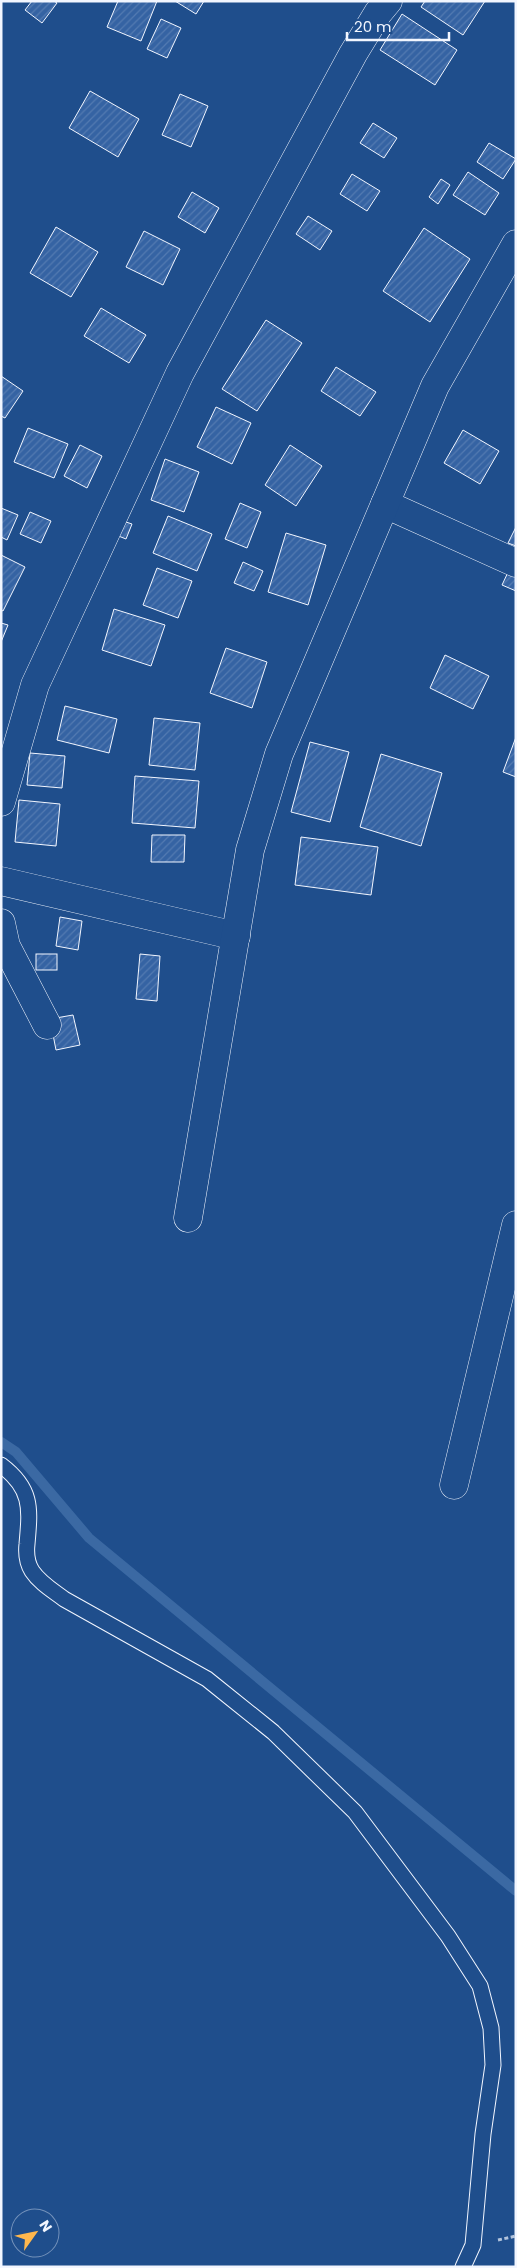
<svg xmlns="http://www.w3.org/2000/svg" width="517" height="2268" viewBox="0 0 517 2268" font-family="Poppins,sans-serif">
<defs>
<pattern id="building-hatch" width="6" height="6" patternUnits="userSpaceOnUse" patternTransform="scale(1.25)"><rect width="6" height="6" fill="#3563a3"/><path d="M-1 1l2-2M0 6l6-6M5 7l2-2" fill="none" stroke="#537ab1"/></pattern>
</defs>
<rect width="100%" height="100%" fill="#1f4e8c"/>
<g fill="none" stroke-linecap="round" stroke-linejoin="round">
<polyline stroke="#3b69a3" stroke-width="10" points="1,1442 16,1452 89,1538 516,1891"/>
</g>
<g fill="url(#building-hatch)" stroke="#f2f6ff">
<polygon points="32,1 54,1 57,3 42,23 25,10"/>
<polygon points="118,1 157,1 141,41 107,27"/>
<polygon points="175,1 204,1 196,14"/>
<polygon points="425,1 485,1 463,35 421,7"/>
<polygon points="402,14 457,50 435,85 380,50"/>
<polygon points="161,19 181,28 167,58 147,49"/>
<polygon points="90,91 139,119 118,157 69,128"/>
<polygon points="180,94 208,106 191,147 162,135"/>
<polygon points="373,123 397,138 384,158 360,143"/>
<polygon points="489,143 516,159 503,179 477,162"/>
<polygon points="468,172 499,193 485,215 453,195"/>
<polygon points="352,174 380,191 367,211 340,194"/>
<polygon points="441,179 450,185 438,204 429,197"/>
<polygon points="192,192 219,208 205,233 178,217"/>
<polygon points="308,216 332,231 320,250 296,234"/>
<polygon points="56,227 98,252 71,297 30,273"/>
<polygon points="424,228 470,259 430,322 383,291"/>
<polygon points="144,231 180,249 163,285 126,267"/>
<polygon points="101,308 146,335 129,363 84,336"/>
<polygon points="266,320 302,343 257,411 222,389"/>
<polygon points="336,367 376,392 360,416 321,391"/>
<polygon points="1,376 23,391 5,418 1,416"/>
<polygon points="216,407 251,423 232,464 197,447"/>
<polygon points="28,428 68,444 54,478 14,462"/>
<polygon points="463,430 499,451 480,484 444,463"/>
<polygon points="80,445 102,456 87,488 64,476"/>
<polygon points="290,445 322,466 296,506 265,485"/>
<polygon points="165,459 199,472 184,512 151,500"/>
<polygon points="240,503 261,512 247,548 225,539"/>
<polygon points="1,508 18,515 7,540 1,537"/>
<polygon points="30,512 51,521 41,543 20,534"/>
<polygon points="168,516 212,534 197,571 153,553"/>
<polygon points="117,519 132,524 126,539 111,533"/>
<polygon points="516,527 516,546 508,543"/>
<polygon points="286,533 326,545 308,605 268,592"/>
<polygon points="1,555 25,567 3,611 1,610"/>
<polygon points="243,562 263,571 254,591 234,583"/>
<polygon points="157,568 192,581 178,618 143,605"/>
<polygon points="510,568 516,571 516,591 502,585"/>
<polygon points="114,609 165,625 151,666 102,650"/>
<polygon points="1,623 8,625 1,642"/>
<polygon points="226,648 267,662 252,708 210,693"/>
<polygon points="445,655 489,676 473,709 430,688"/>
<polygon points="65,706 117,719 109,753 57,740"/>
<polygon points="154,718 200,723 195,770 149,765"/>
<polygon points="516,737 516,777 503,772"/>
<polygon points="310,742 349,752 330,822 291,812"/>
<polygon points="30,753 65,756 62,788 27,785"/>
<polygon points="381,754 442,773 421,846 360,827"/>
<polygon points="135,776 199,781 195,828 132,823"/>
<polygon points="19,800 60,804 56,846 15,842"/>
<polygon points="152,835 185,835 184,862 151,862"/>
<polygon points="301,837 378,847 371,895 295,885"/>
<polygon points="60,917 82,921 78,950 56,946"/>
<rect x="36" y="954" width="21" height="16"/>
<polygon points="140,954 160,956 157,1001 136,999"/>
<polygon points="73,1015 80,1045 56,1050 50,1019"/>
</g>
<g fill="none" stroke-linecap="round" stroke-linejoin="round">
<defs>
<path id="service" d="M1 1465C33 1489 30 1509 27 1544 26 1553 27 1563 32 1571 40 1583 52 1590 64 1599L207 1679 273 1732 355 1812 448 1936 480 1986 491 2028 493 2065 483 2134 473 2245 463 2267"/>
<g id="minor">
<polyline points="385,504 516,563"/>
<polyline points="1,802 35,685 180,373 353,54 378,13 388,1"/>
<polyline points="1,881 236,936"/>
<polyline points="1,923 6,946 47,1025"/>
<polyline points="188,1218 250,850 279,754 435,386 516,244"/>
<polyline points="454,1485 516,1225"/>
</g>
</defs>
<use href="#service" stroke="#f2f6ff" stroke-width="17"/>
<use href="#minor" stroke="#f2f6ff" stroke-width="29"/>
<polyline stroke="#b3c4dc" stroke-width="3" stroke-dasharray="4 2.5" stroke-linecap="butt" points="498,2240 516,2236"/>
<use href="#service" stroke="#1f4e8c" stroke-width="15"/>
<use href="#minor" stroke="#1f4e8c" stroke-width="28"/>
</g>
<rect width="517" height="2268" fill="none" stroke="#f2f6ff" stroke-width="5"/>
<g transform="translate(35 2233) rotate(57)"><circle r="24" fill="#1f4e8c" stroke="#7391ba"/>
<path d="M0-4L9 19L0 12L-9 19Z" fill="#ffb74d"/>
<text y="-8" font-size="14" font-weight="bold" text-anchor="middle" fill="#f2f6ff">N</text>
</g>
<path d="M347 32v8h102v-8" fill="none" stroke="#f2f6ff" stroke-width="2.5"/>
<text x="354" y="32" font-size="15" fill="#f2f6ff" stroke="#1f4e8c" stroke-width="4" paint-order="stroke">20 m</text>
</svg>
